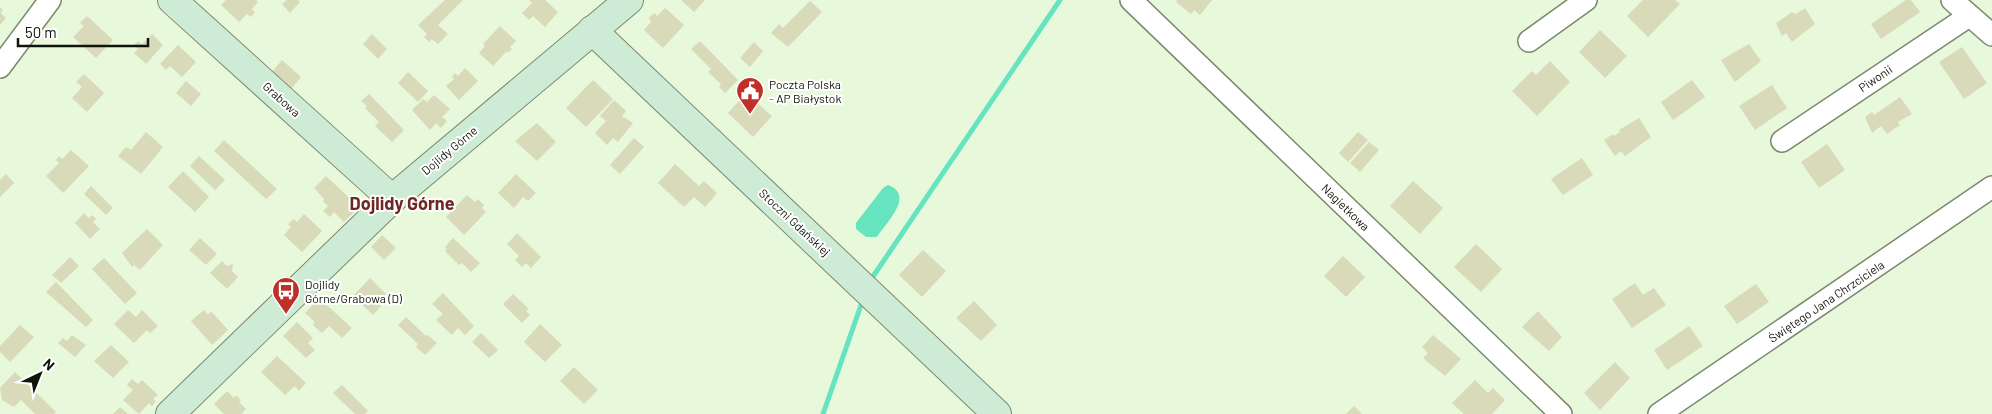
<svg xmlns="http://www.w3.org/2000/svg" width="1992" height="414" viewBox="0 0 1992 414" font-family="Barlow,sans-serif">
<rect width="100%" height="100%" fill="#e8f8db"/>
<path fill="#65e4bf" d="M888 185C915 195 887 222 877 237H866L856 229V223L883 188Z"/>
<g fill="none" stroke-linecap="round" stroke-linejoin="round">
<g stroke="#65e4bf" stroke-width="5">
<polyline points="874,275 1060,0"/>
<polyline points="823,414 861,305"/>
</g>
</g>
<g fill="#d8daba">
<polygon points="226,0 256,0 258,2 252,9 255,12 251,17 247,14 239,22 221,5"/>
<polygon points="287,0 298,0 300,2 290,13 282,4"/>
<polygon points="445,0 463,0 438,25 448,34 438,44 432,39 429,42 424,37 427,34 418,25"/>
<polygon points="529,0 545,0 558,12 545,27 533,16 529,20 522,13 532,3"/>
<polygon points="681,0 705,0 694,12"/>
<polygon points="1177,0 1212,0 1200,15 1194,10 1191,14 1176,2"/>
<polygon points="1643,0 1675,0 1680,4 1648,37 1627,16"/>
<polygon points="1906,0 1911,0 1920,12 1881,39 1871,24"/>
<polygon points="810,1 822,12 788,47 771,33 779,24 783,28"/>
<polygon points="0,7 3,10 1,13 6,18 0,25"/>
<polygon points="665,8 684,25 663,48 644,30 651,22 649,17 655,13 657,16"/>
<polygon points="1805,8 1815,24 1792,42 1786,33 1782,36 1776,23 1792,12 1796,14"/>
<polygon points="87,16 113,40 96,58 73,37 84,26 80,23"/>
<polygon points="500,26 516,41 510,47 512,49 508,53 507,51 493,66 479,53 485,46 483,44"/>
<polygon points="1600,30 1627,56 1605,78 1579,52"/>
<polygon points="152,34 163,45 146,64 134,53 138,49 134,45 138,41 142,44"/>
<polygon points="372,34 387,49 378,59 363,44"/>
<polygon points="700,41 738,80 725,93 719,87 721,84 708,72 711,69 691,49"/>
<polygon points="754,42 763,51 750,67 740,58"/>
<polygon points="1749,44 1761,61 1735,82 1721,60"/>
<polygon points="178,45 196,62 182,77 170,66 166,70 160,64"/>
<polygon points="1962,47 1987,83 1964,99 1939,62"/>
<polygon points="282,60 301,77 291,89 272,72"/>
<polygon points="1550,61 1570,82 1537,116 1512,91 1532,71 1536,75"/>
<polygon points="465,68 478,81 459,100 446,86 454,79 452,77 455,73 458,76"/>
<polygon points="408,72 428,91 418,102 398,83"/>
<polygon points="84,74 104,93 87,112 72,98 82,87 76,82"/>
<polygon points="593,80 613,99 586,127 566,108"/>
<polygon points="1692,80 1705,97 1673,120 1661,102"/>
<polygon points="186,81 201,94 191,106 176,93"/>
<polygon points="1772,85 1787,108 1755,130 1739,106"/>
<polygon points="746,93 772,116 753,137 728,113"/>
<polygon points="369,94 404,130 392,142 375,126 379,122 365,108 367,106 361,101"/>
<polygon points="434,95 450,109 442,117 447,121 441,128 436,123 430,130 412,110 423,99 427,102"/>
<polygon points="1900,97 1912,114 1898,122 1900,125 1887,134 1881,126 1872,133 1865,117 1872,112 1874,115"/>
<polygon points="614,100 626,111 622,116 633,123 618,142 613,138 607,145 595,133 606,121 600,116"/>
<polygon points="1639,118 1651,137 1625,156 1621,151 1615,156 1604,140 1613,134 1614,136 1620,132 1619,130"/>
<polygon points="537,123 556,142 537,161 515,141"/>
<polygon points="146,132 163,147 141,174 118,156 126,147 131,150"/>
<polygon points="1358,132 1368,140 1348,162 1339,153"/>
<polygon points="634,138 644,147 620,174 610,165"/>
<polygon points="224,140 277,189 266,199 214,151"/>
<polygon points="1369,142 1379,150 1360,172 1350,163"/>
<polygon points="1827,144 1845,170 1819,188 1801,162"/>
<polygon points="71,150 89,166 63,193 46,176 59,163 56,160 59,156 62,159"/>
<polygon points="199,156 225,180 215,190 190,166"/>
<polygon points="1582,158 1593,175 1563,195 1551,179"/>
<polygon points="675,164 699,186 704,181 717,193 705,207 694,197 684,207 658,183"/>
<polygon points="183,171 209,197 195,212 168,187"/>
<polygon points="6,174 14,183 0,197 0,180"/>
<polygon points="516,174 536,193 528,201 523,197 514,208 498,193"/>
<polygon points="326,176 359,207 344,222 334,212 330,217 323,211 328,206 323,201 324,199 314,188"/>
<polygon points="1413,181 1443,208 1420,234 1390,206"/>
<polygon points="91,186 113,208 106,215 84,194"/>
<polygon points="467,195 475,202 478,199 484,205 482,208 486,212 464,235 446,217"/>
<polygon points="84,213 89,218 92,215 96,219 93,222 100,229 90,239 75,223"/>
<polygon points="304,214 322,231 302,252 284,235 291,227 288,224 294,219 297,222"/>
<polygon points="147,229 163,245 140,270 134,265 132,267 122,253"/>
<polygon points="517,233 541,257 531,268 526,263 522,267 515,260 519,256 507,244"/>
<polygon points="382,235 396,248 384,260 371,247"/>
<polygon points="200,238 217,254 206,265 189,250"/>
<polygon points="453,238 480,263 471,272 462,263 459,265 445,251 447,249 445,247"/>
<polygon points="1476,244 1502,269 1481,292 1454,267"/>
<polygon points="923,250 946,271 922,297 899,275"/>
<polygon points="1343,256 1365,277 1346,297 1324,276"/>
<polygon points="70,257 79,266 61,283 52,275"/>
<polygon points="104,258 137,293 125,304 92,269"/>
<polygon points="222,261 227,266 233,264 232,271 238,277 227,289 210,273"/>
<polygon points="370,278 386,294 377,303 381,306 373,315 353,296"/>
<polygon points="56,282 93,320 86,327 46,292"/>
<polygon points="1635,283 1643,295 1654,288 1666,305 1632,328 1612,299"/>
<polygon points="1756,284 1769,302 1737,324 1724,306"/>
<polygon points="443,293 474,326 465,335 458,328 452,335 436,320 443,314 432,304"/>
<polygon points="513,294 529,309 526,311 530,315 522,323 503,304"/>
<polygon points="319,298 352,328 342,338 329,326 322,333 313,325 315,322 305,313"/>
<polygon points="974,301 997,325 981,341 956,318"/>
<polygon points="128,310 136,317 142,310 158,326 150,333 147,330 134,343 114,324"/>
<polygon points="204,310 208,315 211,311 228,330 212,345 191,321"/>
<polygon points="1538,311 1562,337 1549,351 1522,327"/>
<polygon points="406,317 426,336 428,335 437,343 425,355 416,347 418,344 398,325"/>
<polygon points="297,322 313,338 308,343 315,350 306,358 283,336"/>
<polygon points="540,324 562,345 545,362 524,342"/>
<polygon points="20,325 34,337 10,362 0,352 0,346"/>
<polygon points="1689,326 1703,346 1667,370 1654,350"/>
<polygon points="481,333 498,350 489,358 472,342"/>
<polygon points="72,335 86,345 75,357 58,343 63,338 67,341"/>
<polygon points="1433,335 1461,359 1445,376 1423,358 1428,353 1422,347"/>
<polygon points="111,345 129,362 113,378 94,361"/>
<polygon points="277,356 306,383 299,391 295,386 285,395 261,372"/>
<polygon points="1615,362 1630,378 1600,410 1584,393"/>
<polygon points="574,367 598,390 584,404 560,381"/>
<polygon points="15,372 56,412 54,414 35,414 21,400 14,407 2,400 0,388"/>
<polygon points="132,379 138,384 142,380 158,395 153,399 156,401 152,406 149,403 139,414 123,400 133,390 127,385"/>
<polygon points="1475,380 1488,393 1493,388 1505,400 1492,414 1464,414 1452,403"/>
<polygon points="342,385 368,411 365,414 355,414 333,393"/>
<polygon points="227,391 234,398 236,395 241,400 239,402 246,409 241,414 224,414 214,404"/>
<polygon points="1354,406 1362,414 1346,414"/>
<polygon points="120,407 128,414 113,414"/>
</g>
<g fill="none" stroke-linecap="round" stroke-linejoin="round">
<defs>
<g id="street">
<polyline points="1131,0 1561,414"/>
<polyline points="1952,0 1992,35"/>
<polyline points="1529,41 1586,0"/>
<polyline points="0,67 50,0"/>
<polyline points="1782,141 1969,16"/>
<polyline points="1659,414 1992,187"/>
</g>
<g id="secondary">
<polyline points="172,0 392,199"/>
<polyline points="592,30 997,414"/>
<polyline points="170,414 392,199 629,0"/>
</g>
</defs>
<use href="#street" stroke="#7b896f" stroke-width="24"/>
<use href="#secondary" stroke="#7b896f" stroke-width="30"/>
<use href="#street" stroke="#fff" stroke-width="21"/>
<use href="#secondary" stroke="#ceebd6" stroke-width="28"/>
</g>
<defs>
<symbol id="civic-pin" viewBox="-11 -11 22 30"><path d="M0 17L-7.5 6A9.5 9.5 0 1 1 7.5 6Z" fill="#bf3128" stroke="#fff"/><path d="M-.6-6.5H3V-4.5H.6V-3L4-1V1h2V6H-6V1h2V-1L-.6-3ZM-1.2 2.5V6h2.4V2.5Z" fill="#fff"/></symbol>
<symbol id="bus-pin" viewBox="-11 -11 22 30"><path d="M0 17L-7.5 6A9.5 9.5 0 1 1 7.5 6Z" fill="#bf3128" stroke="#fff"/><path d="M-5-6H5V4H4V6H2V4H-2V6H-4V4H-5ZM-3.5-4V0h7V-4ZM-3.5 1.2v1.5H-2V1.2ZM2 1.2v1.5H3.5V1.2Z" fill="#fff"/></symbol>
</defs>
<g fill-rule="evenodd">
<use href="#civic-pin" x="734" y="75" width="32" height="43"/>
<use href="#bus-pin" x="270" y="275" width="32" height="43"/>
</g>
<g text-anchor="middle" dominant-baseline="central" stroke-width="4" stroke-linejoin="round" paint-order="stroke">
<g font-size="12" fill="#10150b" stroke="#fff">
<text transform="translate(1875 78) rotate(-34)">Piwonii</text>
<text transform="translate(282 99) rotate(42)">Grabowa</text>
<text transform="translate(449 150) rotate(-40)">Dojlidy Górne</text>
<text transform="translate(1346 207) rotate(44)">Nagietkowa</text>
<text transform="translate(795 222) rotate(43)">Stoczni Gdańskiej</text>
<text transform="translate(1826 301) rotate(-34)">Świętego Jana Chrzciciela</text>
</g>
<g font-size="12" fill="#10150b" stroke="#fff" text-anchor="start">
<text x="769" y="84">Poczta Polska<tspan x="769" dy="14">- AP Białystok</tspan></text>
<text x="305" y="284">Dojlidy<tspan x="305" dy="14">Górne/Grabowa (D)</tspan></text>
</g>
<g font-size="18" font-weight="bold" fill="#6d2821" stroke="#fff">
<text x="402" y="203">Dojlidy Górne</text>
</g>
</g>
<g transform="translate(40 374) rotate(43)" stroke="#ffffff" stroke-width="4" paint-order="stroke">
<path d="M0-4L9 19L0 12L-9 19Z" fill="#10150b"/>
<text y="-8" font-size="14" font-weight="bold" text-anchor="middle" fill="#10150b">N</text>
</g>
<path d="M18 38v8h130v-8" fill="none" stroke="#10150b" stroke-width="2.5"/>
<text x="25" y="38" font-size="15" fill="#10150b" stroke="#ffffff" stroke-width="4" paint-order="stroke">50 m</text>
</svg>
